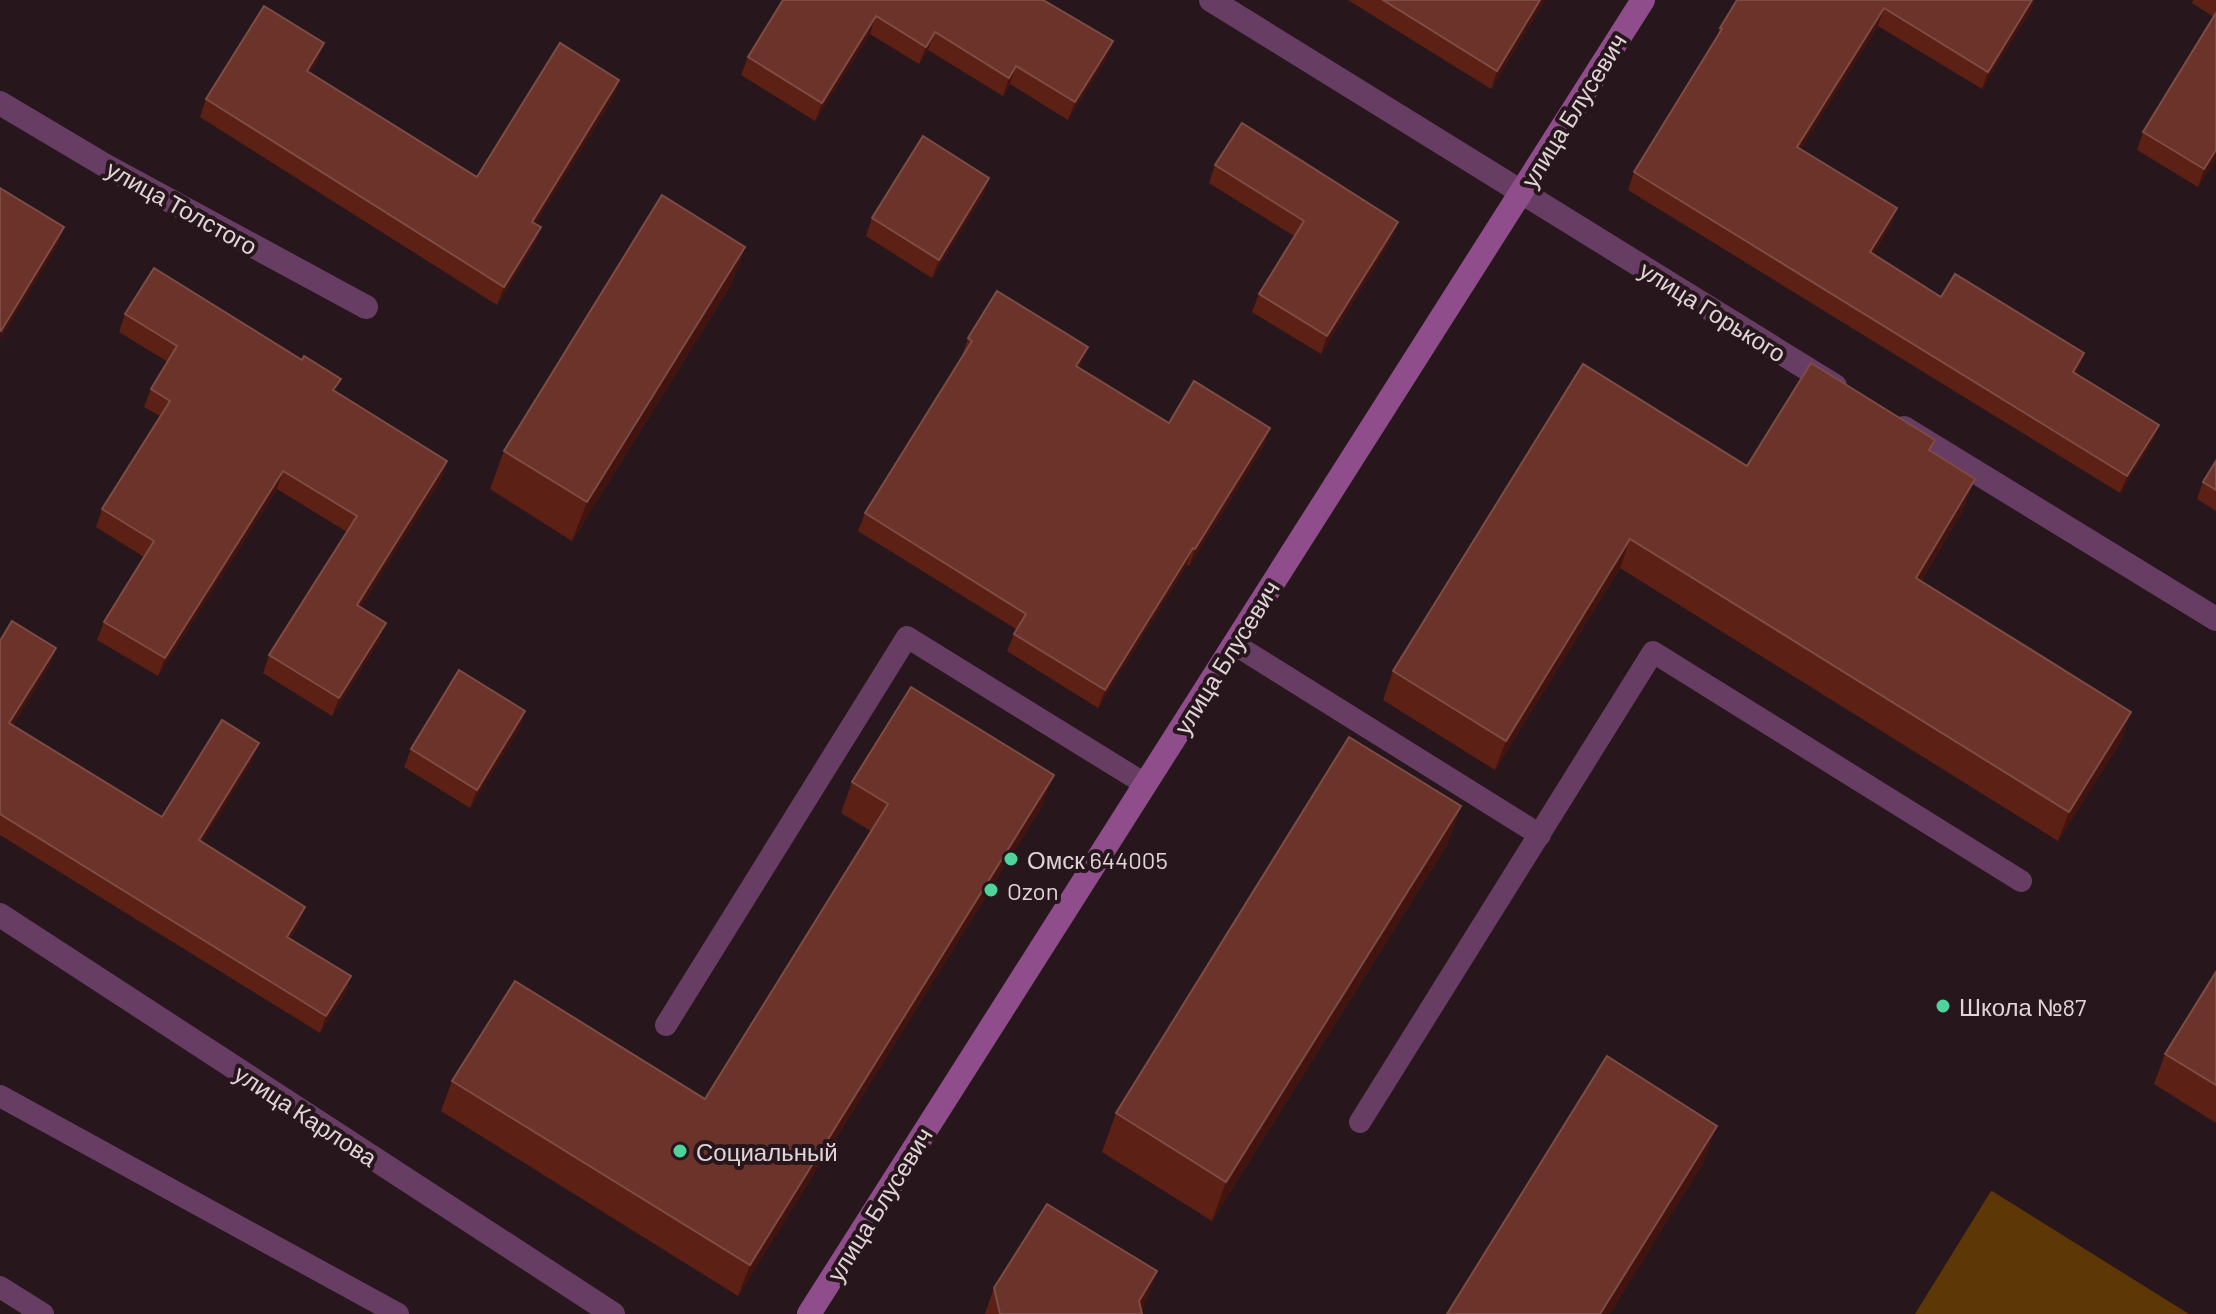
<svg xmlns="http://www.w3.org/2000/svg" width="2216" height="1314" viewBox="0 0 2216 1314" font-family="Barlow,sans-serif">
<rect width="100%" height="100%" fill="#27171c"/>
<polygon fill="#5e3707" points="1991,1191 1992,1191 2189,1314 1915,1314"/>
<g fill="none" stroke-linecap="round" stroke-linejoin="round">
<g stroke="#673d64" stroke-width="22">
<polyline points="1234,644 1540,835"/>
<polyline points="666,1025 907,637 1145,784"/>
<polyline points="0,1096 398,1314"/>
<polyline points="1360,1122 1653,652 2021,881"/>
<polyline points="0,1287 43,1314"/>
</g>
<g stroke="#673d64" stroke-width="24">
<polyline points="1211,0 1835,386"/>
<polyline points="0,103 106,166 366,307"/>
<polyline points="1904,428 2216,619"/>
<polyline points="0,915 613,1314"/>
</g>
<polyline stroke="#904d8c" stroke-width="24" points="809,1314 1643,0"/>
</g>
<g fill="#5d2015">
<polygon points="783,0 1067,15 1113,41 1106,59 1068,120 1010,84 1003,96 928,50 919,64 870,34 815,121 741,75 748,57"/>
<polygon points="1348,0 1545,0 1491,89"/>
<polygon points="1737,0 2034,0 2031,10 1982,89 1878,26 1800,149 1897,208 1890,226 1873,254 1941,297 2078,371 2076,374 2159,425 2152,442 2120,493 1628,190 1634,172 1716,38 1720,28"/>
<polygon points="2193,0 2216,0 2216,158 2198,187 2137,150 2143,132 2214,17 2192,3"/>
<polygon points="324,43 317,61 310,73 477,177 619,80 613,98 535,224 541,227 534,245 497,305 200,117 206,99"/>
<polygon points="1215,165 1398,222 1391,240 1321,354 1252,312 1259,294 1294,236 1209,183"/>
<polygon points="989,178 983,195 932,278 866,236 872,218"/>
<polygon points="745,247 731,285 572,541 490,489 504,451"/>
<polygon points="125,314 336,392 447,461 441,479 360,607 379,641 332,716 263,673 269,655 347,532 277,489 158,676 97,640 104,622 144,557 96,527 102,509 160,416 144,407 151,389 168,362 119,332"/>
<polygon points="968,338 1081,364 1079,368 1169,423 1264,446 1189,566 1187,565 1098,708 1007,651 1016,629 858,531 865,513 962,356"/>
<polygon points="1931,451 1964,508 1921,581 2121,741 2058,841 1620,568 1495,770 1383,700 1393,671 1747,466"/>
<polygon points="2216,461 2216,511 2197,499 2203,482"/>
<polygon points="0,641 56,648 49,666 13,725 162,817 252,761 202,842 299,924 290,939 351,976 345,994 320,1033 0,835"/>
<polygon points="519,729 470,808 404,767 411,749"/>
<polygon points="852,782 1042,806 738,1296 441,1111 452,1081 705,1099 871,831 841,813"/>
<polygon points="1461,806 1447,845 1212,1221 1102,1152 1116,1113"/>
<polygon points="2216,972 2216,1123 2154,1084 2165,1054"/>
<polygon points="994,1288 1142,1312 1142,1314 985,1314"/>
</g>
<g fill="#41140f">
<polygon points="1540,0 1545,0 1491,89 1497,71"/>
<polygon points="2032,0 2034,0 2031,10 1982,89 1988,72"/>
<polygon points="1884,8 1878,26 1791,165 1797,147"/>
<polygon points="876,16 870,34 815,121 822,103"/>
<polygon points="935,32 928,50 919,64 926,47"/>
<polygon points="1113,41 1106,59 1068,120 1075,102"/>
<polygon points="324,43 317,61 300,89 307,71"/>
<polygon points="1016,66 1010,84 1003,96 1009,78"/>
<polygon points="619,80 613,98 526,239 532,222"/>
<polygon points="2216,150 2216,158 2198,187 2204,169"/>
<polygon points="989,178 983,195 932,278 939,260"/>
<polygon points="1897,208 1890,226 1864,270 1870,252"/>
<polygon points="1398,222 1391,240 1321,354 1327,336"/>
<polygon points="64,227 58,245 0,340 1,331"/>
<polygon points="541,227 534,245 497,305 504,287"/>
<polygon points="745,247 731,285 572,541 587,502"/>
<polygon points="1088,347 1081,364 1069,383 1076,366"/>
<polygon points="2084,353 2078,371 2066,389 2073,372"/>
<polygon points="2159,425 2152,442 2120,493 2127,476"/>
<polygon points="1270,428 1264,446 1189,566 1195,549"/>
<polygon points="447,461 441,479 351,623 357,605"/>
<polygon points="283,471 277,489 158,676 165,658"/>
<polygon points="1975,479 1964,508 1905,607 1916,578"/>
<polygon points="1630,539 1620,568 1495,770 1506,741"/>
<polygon points="1193,548 1187,565 1098,708 1105,690"/>
<polygon points="386,623 379,641 332,716 339,698"/>
<polygon points="56,648 49,666 3,741 9,723"/>
<polygon points="525,711 519,729 470,808 477,790"/>
<polygon points="2131,712 2121,741 2058,841 2069,812"/>
<polygon points="259,743 252,761 193,858 199,840"/>
<polygon points="1054,775 1042,806 738,1296 750,1265"/>
<polygon points="1461,806 1447,845 1212,1221 1226,1182"/>
<polygon points="305,907 299,924 280,954 287,937"/>
<polygon points="351,976 345,994 320,1033 326,1016"/>
<polygon points="1717,1126 1703,1164 1610,1314 1600,1314"/>
<polygon points="1157,1271 1143,1310 1140,1314 1139,1301"/>
</g>
<g fill="#6b332a" stroke="#7d4c45" stroke-width="2">
<polygon points="783,0 1043,0 1113,41 1075,102 1016,66 1009,78 935,32 926,47 876,16 822,103 748,57"/>
<polygon points="1383,0 1540,0 1497,71"/>
<polygon points="1737,0 2032,0 1988,72 1884,8 1797,147 1897,208 1870,252 1941,297 1955,274 2084,353 2073,372 2159,425 2127,476 1634,172 1722,29 1720,28"/>
<polygon points="264,6 324,43 307,71 477,177 560,43 619,80 532,222 541,227 504,287 206,99"/>
<polygon points="2216,13 2216,150 2204,169 2143,132"/>
<polygon points="1242,123 1398,222 1327,336 1259,294 1304,221 1215,165"/>
<polygon points="923,136 989,178 939,260 872,218"/>
<polygon points="0,188 64,227 1,331 0,330"/>
<polygon points="662,195 745,247 587,502 504,451"/>
<polygon points="154,268 302,360 304,356 341,379 333,390 447,461 357,605 386,623 339,698 269,655 357,516 283,471 165,658 104,622 154,541 102,509 170,401 151,389 177,346 125,314"/>
<polygon points="997,291 1088,347 1076,366 1169,423 1194,381 1270,428 1195,549 1193,548 1105,690 1014,634 1026,614 865,513 972,341 968,338"/>
<polygon points="1811,363 1935,440 1929,450 1975,479 1916,578 2131,712 2069,812 1630,539 1506,741 1393,671 1583,364 1747,466"/>
<polygon points="2216,461 2216,490 2203,482"/>
<polygon points="12,621 56,648 9,723 162,817 222,720 259,743 199,840 305,907 287,937 351,976 326,1016 0,814 0,641"/>
<polygon points="459,670 525,711 477,790 411,749"/>
<polygon points="911,687 1054,775 750,1265 452,1081 515,981 705,1099 888,804 852,782"/>
<polygon points="1349,737 1461,806 1226,1182 1116,1113"/>
<polygon points="2216,972 2216,1085 2165,1054"/>
<polygon points="1607,1056 1717,1126 1600,1314 1447,1314"/>
<polygon points="1047,1204 1157,1271 1139,1301 1142,1314 1000,1314 994,1288"/>
</g>
<g fill="#4ed39a" stroke="#27171c" stroke-width="3">
<circle cx="1011" cy="859" r="8"/>
<circle cx="991" cy="890" r="8"/>
<circle cx="1943" cy="1006" r="8"/>
<circle cx="680" cy="1151" r="8"/>
</g>
<g text-anchor="middle" dominant-baseline="central" stroke-width="8" stroke-linejoin="round" paint-order="stroke">
<g font-size="24" fill="#e0d4d7" stroke="#27171c">
<text transform="translate(1573 110) rotate(-58)">улица Блусевич</text>
<text transform="translate(182 207) rotate(29)">улица Толстого</text>
<text transform="translate(1713 311) rotate(32)">улица Горького</text>
<text transform="translate(1226 657) rotate(-58)">улица Блусевич</text>
<text transform="translate(306 1115) rotate(33)">улица Карлова</text>
<text transform="translate(879 1204) rotate(-58)">улица Блусевич</text>
</g>
<g font-size="24" fill="#e0d4d7" stroke="#27171c" text-anchor="start">
<text x="1027" y="859">Омск 644005</text>
<text x="1007" y="890">Ozon</text>
<text x="1959" y="1006">Школа №87</text>
<text x="696" y="1151">Социальный</text>
</g>
</g>
</svg>
